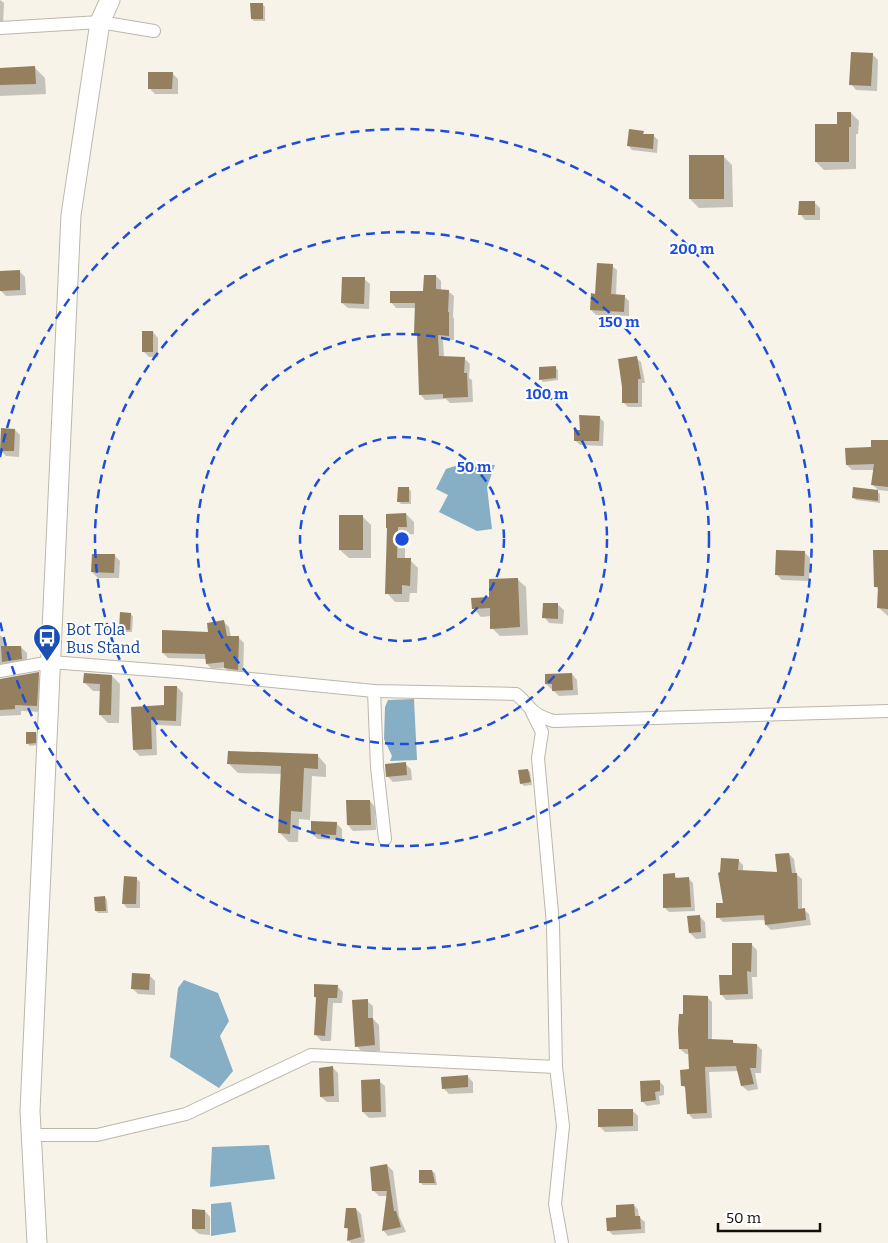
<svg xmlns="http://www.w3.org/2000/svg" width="888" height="1243" viewBox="0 0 888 1243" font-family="Bitter,serif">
<rect width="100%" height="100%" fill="#f7f3e8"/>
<g fill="#86aec4">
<polygon points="458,465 495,465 487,487 492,529 477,531 439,512 448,495 436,489 446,469"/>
<polygon points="414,699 417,760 390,761 392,756 384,739 385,707 388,700"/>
<polygon points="184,980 218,993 229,1021 220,1036 233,1071 219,1088 170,1057 178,988"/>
<polygon points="269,1145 275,1179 210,1187 212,1147"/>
<polygon points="231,1202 236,1232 211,1236 211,1204"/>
</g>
<g fill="#0003">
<polygon points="0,0 4,3 3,26 0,26"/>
<polygon points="262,4 265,7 265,21 254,21 252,19"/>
<polygon points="872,54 878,60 877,91 856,90 851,84"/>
<polygon points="35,68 45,78 46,94 0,96 0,69"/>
<polygon points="172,73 178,79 178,94 155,94 149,88"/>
<polygon points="851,113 859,121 858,134 856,134 856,169 824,170 816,162 838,125"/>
<polygon points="643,133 645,135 653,135 658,140 657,153 632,150 628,145"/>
<polygon points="723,156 732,165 733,207 699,208 690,199"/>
<polygon points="815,203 820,208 820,220 805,220 800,214"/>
<polygon points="612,266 617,270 616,296 624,296 629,301 629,316 596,315 591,310 597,295"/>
<polygon points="19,271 25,277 26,295 6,296 0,290 0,272"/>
<polygon points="436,276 441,281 441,290 448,291 454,296 453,317 454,319 454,340 443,340 444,357 464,358 470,364 469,378 472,380 473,402 450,403 446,399 425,400 420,394 418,336 415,333 416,308 396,308 391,302 425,292"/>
<polygon points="364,279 370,284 369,309 348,308 342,303"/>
<polygon points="153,332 158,338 158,357 149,357 143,351"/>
<polygon points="636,358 641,362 645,383 642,383 642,407 628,407 623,402"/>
<polygon points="555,367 558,370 558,380 543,382 541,379"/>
<polygon points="599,417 604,422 603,446 580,445 575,440 581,432"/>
<polygon points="15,430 20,435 19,457 6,456 0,450"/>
<polygon points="888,441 888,491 878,490 872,484 875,470 852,470 847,465 872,448"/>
<polygon points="408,488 411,491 411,504 401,504 399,502"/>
<polygon points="878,492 880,494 880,503 856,500 853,497"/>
<polygon points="406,514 414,522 414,534 405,535 405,559 410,560 418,568 417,593 410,593 409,602 395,602 387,593 389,528"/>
<polygon points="362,516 371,525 371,558 349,558 340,550"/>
<polygon points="888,551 888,616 879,608 879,590 875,586"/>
<polygon points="804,552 810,558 809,581 782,580 777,575"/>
<polygon points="114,555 120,561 119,578 98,578 92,572"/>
<polygon points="517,579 526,587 528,635 500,636 492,628 491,616 481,617 473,608 491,598"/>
<polygon points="558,605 564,610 563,624 549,623 544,617"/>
<polygon points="131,614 133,617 132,632 123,632 120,629"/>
<polygon points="223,621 229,627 231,637 239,638 244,643 243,674 230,673 225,668 212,669 207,664 206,659 168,658 163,653 210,633"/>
<polygon points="0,635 5,640 5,647 21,647 27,653 27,665 0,672"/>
<polygon points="38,674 44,680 43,712 21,711 21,715 0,716 0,680"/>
<polygon points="572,674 577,680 578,695 559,696 546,684"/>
<polygon points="112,676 120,684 119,723 108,723 100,715 101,691 93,691 85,683"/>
<polygon points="177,687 183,693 181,726 156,725 157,755 140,756 134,750 132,708 165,706"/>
<polygon points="36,733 38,736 38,745 30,746 27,743"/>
<polygon points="318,756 326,765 326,777 312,776 310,820 299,819 298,842 289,842 280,833 282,774 238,773 229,764"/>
<polygon points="405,764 411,769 412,780 393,782 387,776"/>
<polygon points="528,770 530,772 532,785 524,786 521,783"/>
<polygon points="370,801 375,807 376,830 353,831 348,825"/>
<polygon points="336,823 342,829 342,840 318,839 312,834"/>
<polygon points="789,854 794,859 796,874 802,879 802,910 804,910 809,914 811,925 771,930 766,925 766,920 723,922 718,917 724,904 738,860 743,865 743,872 778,873"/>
<polygon points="674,875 678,879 688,878 693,883 695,911 669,912 664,907"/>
<polygon points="136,878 140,882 140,908 127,908 123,903"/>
<polygon points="105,897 107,900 108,913 98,913 96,911"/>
<polygon points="699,916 705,922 706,938 696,939 690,933"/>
<polygon points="751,944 757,950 757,977 752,977 753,999 726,1000 721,994"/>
<polygon points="150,976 155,981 155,995 138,994 132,988"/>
<polygon points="337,986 343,992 342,1003 333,1003 331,1041 321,1041 316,1035 318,999 315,997"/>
<polygon points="707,997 712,1002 712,1041 732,1041 736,1044 757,1045 762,1050 761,1073 755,1073 758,1089 748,1091 742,1086 739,1071 709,1072 712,1118 693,1119 688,1113 686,1089 682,1085 690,1071 689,1054 686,1054 680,1049 684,1016"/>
<polygon points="367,1001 373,1006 373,1019 379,1025 380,1051 362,1052 357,1046"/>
<polygon points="332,1067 338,1073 339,1102 327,1102 321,1097"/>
<polygon points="467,1076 473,1082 473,1093 449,1094 443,1088"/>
<polygon points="379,1081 385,1086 386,1117 369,1118 363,1112"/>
<polygon points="659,1081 664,1086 664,1095 659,1096 660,1104 647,1106 642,1101"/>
<polygon points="632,1110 638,1116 638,1131 605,1132 599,1126"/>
<polygon points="387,1165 393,1171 399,1216 406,1232 388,1236 383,1230 388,1196 379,1196 373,1190"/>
<polygon points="432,1171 435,1173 437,1185 423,1185 420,1182"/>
<polygon points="634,1205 638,1210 639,1217 645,1222 645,1233 613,1235 608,1230 617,1218"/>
<polygon points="356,1209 361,1214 365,1242 361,1243 351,1243 349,1241 349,1231 345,1227"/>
<polygon points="205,1211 210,1217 210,1235 199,1234 193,1229"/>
</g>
<g fill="#947f5e">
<polygon points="250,3 263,3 263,19 251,19"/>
<polygon points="851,52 873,53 871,86 849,85"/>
<polygon points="35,66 36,84 0,85 0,68"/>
<polygon points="148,72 173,72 172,89 148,89"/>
<polygon points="837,112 851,112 851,127 849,127 849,162 815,162 815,124 837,124"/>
<polygon points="629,129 644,131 643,134 654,134 653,149 627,146"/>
<rect x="689" y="155" width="35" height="44"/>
<polygon points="799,201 815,201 815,215 798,215"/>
<polygon points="597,263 613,264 611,294 625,295 624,312 590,310 591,293 595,294"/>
<polygon points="20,270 20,290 0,291 0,271"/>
<polygon points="424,275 436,275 436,289 449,290 448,312 449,312 449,336 438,335 439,356 465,357 464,373 467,373 468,397 443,398 443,394 419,395 417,334 414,334 415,303 390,303 390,291 423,291"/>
<polygon points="342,277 365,277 364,304 341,303"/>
<rect x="142" y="331" width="11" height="21"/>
<polygon points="637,356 641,379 638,379 638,403 622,403 622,387 618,359"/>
<polygon points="556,366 556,378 539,380 539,367"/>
<polygon points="579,415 600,416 599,441 574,441 574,430 580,430"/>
<polygon points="1,428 15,429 14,451 0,451"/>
<polygon points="871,440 888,440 888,487 871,485 874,464 846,465 845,448 871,447"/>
<polygon points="398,487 409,487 409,502 397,502"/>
<polygon points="853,487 878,490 878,501 852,498"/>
<polygon points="406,513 407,527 398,527 397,558 411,558 410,586 402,585 402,594 385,594 387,528 386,528 386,514"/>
<rect x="339" y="515" width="24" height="35"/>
<polygon points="776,550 805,551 804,576 775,575"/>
<polygon points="873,550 888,550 888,609 877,608 878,587 874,587"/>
<polygon points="92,554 115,554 114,573 91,572"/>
<polygon points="518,578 520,627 490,629 490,608 472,609 471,598 489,597 489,579"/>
<polygon points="543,603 558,603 558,619 542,618"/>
<polygon points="120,612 131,613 130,630 119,629"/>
<polygon points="224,620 227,636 239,636 238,670 224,668 224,662 206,664 205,654 162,653 162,630 208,632 207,623"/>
<polygon points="1,646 21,646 22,659 2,662"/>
<polygon points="39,672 37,706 15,705 15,709 0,710 0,679"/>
<polygon points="84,673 112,675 111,715 99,715 100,684 83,683"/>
<polygon points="572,673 573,690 552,691 552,684 545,684 545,674"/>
<polygon points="164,686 177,686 176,721 151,720 152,749 133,750 131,707 164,705"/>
<polygon points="26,732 36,732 36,743 26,744"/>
<polygon points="228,751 318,754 318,769 304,768 302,812 291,811 290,834 278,833 281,766 227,764"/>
<polygon points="406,762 407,775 386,777 385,764"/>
<polygon points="528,769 531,782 520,784 518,770"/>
<polygon points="346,800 370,800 371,825 347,825"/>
<polygon points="311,821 337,822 336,835 311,834"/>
<polygon points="789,853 792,873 797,873 798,909 805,908 806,920 765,925 764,915 716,918 716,903 723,903 718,873 720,872 721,858 739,859 738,870 777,872 775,854"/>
<polygon points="675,873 675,878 689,877 691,907 663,908 663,874"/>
<polygon points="124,876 137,877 136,904 122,904"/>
<polygon points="105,896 106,911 95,911 94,897"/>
<polygon points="700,915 701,932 689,933 687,916"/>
<polygon points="732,943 752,943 751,972 747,971 748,994 720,995 719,975 732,975"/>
<polygon points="132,973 150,974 149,990 131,989"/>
<polygon points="314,984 338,985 337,998 328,998 325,1036 314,1035 316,997 314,997"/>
<polygon points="683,995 708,996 708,1039 733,1040 733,1043 757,1044 756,1068 750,1068 754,1084 741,1086 736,1066 705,1067 707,1113 687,1114 685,1086 681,1086 680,1070 689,1069 688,1049 679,1049 678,1030 679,1014 683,1014"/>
<polygon points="368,999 368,1018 373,1018 375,1045 355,1047 352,1000"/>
<polygon points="333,1066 334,1096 320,1097 319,1068"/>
<polygon points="468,1075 468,1087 442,1089 441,1077"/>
<polygon points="380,1079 381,1112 362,1112 361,1080"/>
<polygon points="660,1080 660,1091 655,1092 656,1100 641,1102 640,1081"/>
<polygon points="598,1109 633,1109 633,1126 598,1127"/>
<polygon points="387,1164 394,1211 396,1211 401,1227 382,1231 387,1191 372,1191 370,1167"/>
<polygon points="419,1170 432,1170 435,1183 419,1183"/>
<polygon points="634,1204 635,1216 640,1216 641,1229 607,1231 606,1218 616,1217 616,1205"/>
<polygon points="346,1208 356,1208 361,1237 347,1241 348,1228 344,1228"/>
<polygon points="192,1209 205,1210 205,1229 192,1229"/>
</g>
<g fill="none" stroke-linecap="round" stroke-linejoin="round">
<defs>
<g id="street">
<polyline points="0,28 100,22 154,31"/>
<path d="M0 671 51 662 179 672 374 691 516 694C523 699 525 703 531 709 537 716 545 718 553 721L888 711"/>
<polyline points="374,691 377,767 385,839"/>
<polyline points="532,712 542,732 538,758 553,924 556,1067 563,1126 555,1204 562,1243"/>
<polyline points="32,1135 97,1135 186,1114 311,1055 556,1067"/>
</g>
<polyline id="secondary" points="37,1243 30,1111 71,215 100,22 110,0"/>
</defs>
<use href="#street" stroke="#bbb7ac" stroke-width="14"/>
<use href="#secondary" stroke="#bbb7ac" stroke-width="21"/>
<use href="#street" stroke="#fff" stroke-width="12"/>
<use href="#secondary" stroke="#fff" stroke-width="19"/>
</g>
<g fill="none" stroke="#1d4ed8" stroke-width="2.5" stroke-dasharray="9 6">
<circle cx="402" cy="539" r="102"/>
<circle cx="402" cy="539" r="205"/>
<circle cx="402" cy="539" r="307"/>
<path d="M0 457A410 410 0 1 1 0 621"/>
</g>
<defs>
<symbol id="bus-pin" viewBox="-11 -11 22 30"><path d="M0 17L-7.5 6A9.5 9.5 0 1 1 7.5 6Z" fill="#1a4fb4" stroke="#fff"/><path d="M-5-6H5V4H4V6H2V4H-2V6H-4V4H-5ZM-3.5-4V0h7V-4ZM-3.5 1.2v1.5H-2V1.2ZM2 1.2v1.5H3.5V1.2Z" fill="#fff"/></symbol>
</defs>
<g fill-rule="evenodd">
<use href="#bus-pin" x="31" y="622" width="32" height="43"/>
</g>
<g text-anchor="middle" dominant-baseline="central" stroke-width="4" stroke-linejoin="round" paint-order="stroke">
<g font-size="16" fill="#164399" stroke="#fff" text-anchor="start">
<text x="66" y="629">Bot Tola<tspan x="66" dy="18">Bus Stand</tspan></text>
</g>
</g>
<circle cx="402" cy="539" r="8" fill="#1d4ed8" stroke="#fff" stroke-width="2.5"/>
<g font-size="15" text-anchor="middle" font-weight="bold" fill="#1d4ed8" stroke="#fff" stroke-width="4" stroke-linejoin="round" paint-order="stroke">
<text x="692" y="254">200 m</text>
<text x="619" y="327">150 m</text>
<text x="547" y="399">100 m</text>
<text x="474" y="472">50 m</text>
</g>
<path d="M718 1223v8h102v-8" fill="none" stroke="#110f0c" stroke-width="2.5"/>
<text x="726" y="1223" font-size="15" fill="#110f0c" stroke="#ffffff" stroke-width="4" paint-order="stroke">50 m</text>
</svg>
